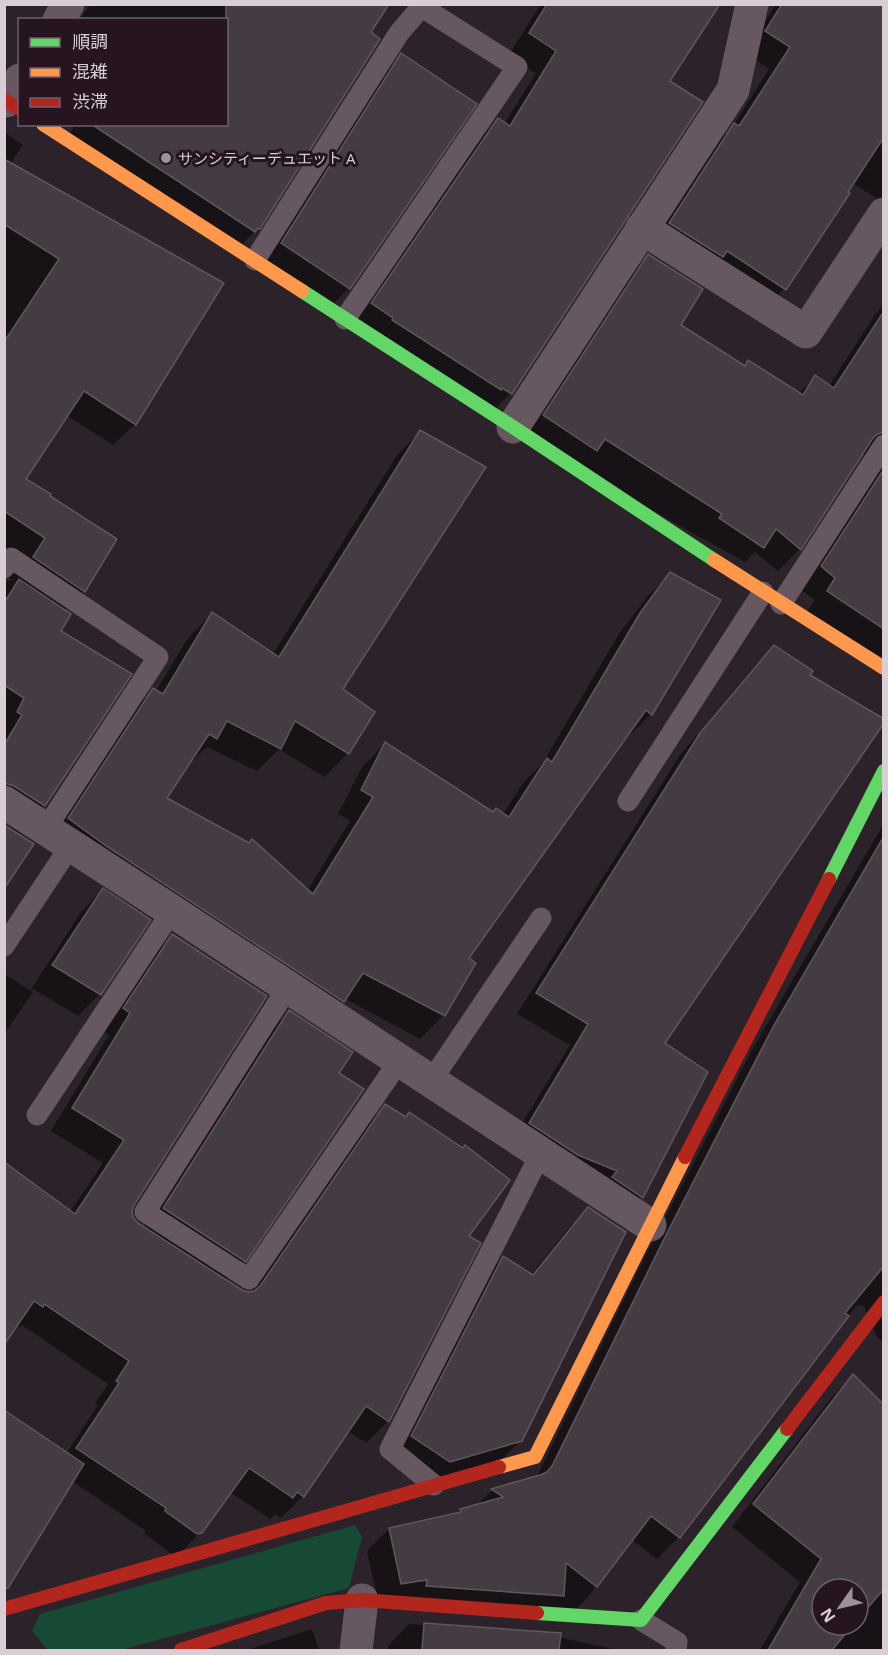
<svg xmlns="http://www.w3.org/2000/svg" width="888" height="1655" viewBox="0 0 888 1655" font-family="'Open Sans','Noto Sans JP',sans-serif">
<rect width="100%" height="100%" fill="#2c2229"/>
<polygon fill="#174a34" points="355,1525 362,1537 349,1588 121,1650 48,1650 32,1631 40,1614"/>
<g fill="#0007" fill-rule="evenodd">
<polygon points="90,4 388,4 369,32 258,228 237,250 64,142 76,124 226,124 226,20 80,20"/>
<polygon points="541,4 717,4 668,81 511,393 489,415 351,325 477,141 498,120 504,124 536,73 508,56"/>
<polygon points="776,4 846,4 884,37 884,203 854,184 784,289 763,310 648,245 713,146 733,126 769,69 745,53"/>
<polygon points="401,55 349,288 327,310 260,265 380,77"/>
<polygon points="4,132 23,145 10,164 222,283 135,424 113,445 66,415 24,479 48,497 115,539 84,591 64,611 59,631 129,675 44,805 22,827 4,816 4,582 12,580 4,575"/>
<polygon points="648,256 679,325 743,367 749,362 798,394 815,377 829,386 876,313 884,305 884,666 806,613 815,600 800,589 868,456 861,454 800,549 778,571 755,552 745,562 522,438 627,278"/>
<polygon points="420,432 341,689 373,712 347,754 324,777 279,749 257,771 207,747 192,761 190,760 165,798 307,891 350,821 338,814 362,767 385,744 493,813 503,814 523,783 542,764 619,634 647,597 670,574 651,714 628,737 625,736 467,958 444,1015 420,1039 344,998 319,1024 45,842 130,713 153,690 156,691 188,638 212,614 273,654 397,455"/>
<polygon points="774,647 663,1044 642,1197 622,1217 510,1143 570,1045 517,1014 680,755 754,667"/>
<polygon points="884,823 884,1343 877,1337 863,1305 856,1306 679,1537 657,1559 631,1539 588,1597 566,1619 379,1605 367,1551 389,1529 455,1515 460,1510 477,1505 492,1490 536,1478 645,1257 752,1050"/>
<polygon points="103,890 100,994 78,1016 32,988 81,912"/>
<polygon points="172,936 131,1211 132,1218 143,1228 267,1033 289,1012 337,1073 244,1261 225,1280 241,1291 250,1293 364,1127 386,1105 467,1236 388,1421 366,1443 348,1431 303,1496 281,1518 275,1514 270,1519 230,1492 201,1532 179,1554 174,1556 144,1533 146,1531 72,1481 66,1454 98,1405 95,1403 108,1384 22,1325 20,1328 16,1325 70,1212 103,1163 51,1131 109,1035 102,1031 151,957"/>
<polygon points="4,974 33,992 4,1034"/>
<polygon points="588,1209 521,1440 499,1462 428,1483 390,1458 481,1280 503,1258 531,1275 567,1230"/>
<path d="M853 1376 884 1407V1650H760L800 1582 732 1527 831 1398ZM822 1589H858V1625H822Z"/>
<polygon points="409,1624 560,1634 558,1637 618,1650 389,1650 388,1646"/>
<polygon points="312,1629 319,1650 248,1650 250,1649"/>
</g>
<g fill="#443c42" stroke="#60575d" stroke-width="1.5">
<polygon points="226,4 389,4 371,32 380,39 260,229 258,228 255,232 91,124 226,124"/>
<polygon points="547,4 720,4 670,81 703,102 512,394 502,388 501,390 392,320 393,318 371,303 498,118 510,126 556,51 529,33"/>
<polygon points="782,4 884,4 884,137 848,192 850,193 786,290 727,251 723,257 669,223 734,123 739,126 790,47 765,31"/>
<polygon points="401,53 477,104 350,289 281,243"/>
<polygon points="4,159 224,283 136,425 84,391 26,479 51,494 50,496 117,539 85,592 33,557 45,538 4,511 4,342 59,259 4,224"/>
<polygon points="648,254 703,289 681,325 745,366 748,360 803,395 815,375 834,388 884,311 884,432 878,434 873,438 801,550 776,529 764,548 719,518 722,514 605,439 597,451 543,415"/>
<polygon points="420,430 486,467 343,689 375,712 349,754 295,721 281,749 227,721 217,739 209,734 167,798 249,843 252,839 313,894 373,797 361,790 385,742 493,812 496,808 509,817 547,758 552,762 640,613 670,572 721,600 652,715 646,710 469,958 476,963 445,1016 363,973 344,1002 106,846 68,818 153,688 163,694 212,612 279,657"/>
<polygon points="884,469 884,629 827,591 835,578 821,566"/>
<polygon points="19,579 71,614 61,631 132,674 45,806 14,786 4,783 4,745 22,715 17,712 24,698 4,685 4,603"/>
<polygon points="774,645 813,671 810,675 884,719 884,723 665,1043 708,1072 643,1198 612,1177 617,1171 578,1155 529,1123 588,1024 536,993 700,733"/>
<polygon points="4,825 34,844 4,889"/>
<polygon points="884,836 884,1266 845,1313 849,1316 680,1538 651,1516 597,1587 566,1563 564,1596 426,1586 427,1580 401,1584 389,1528 461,1512 460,1509 503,1497 491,1489 540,1475 547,1472 552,1466 667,1233 773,1027"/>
<polygon points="103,888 151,920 101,995 52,965"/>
<polygon points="172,934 267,996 134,1205 132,1211 133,1217 138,1223 242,1290 248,1292 254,1291 260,1286 385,1104 406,1117 409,1112 463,1148 465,1145 510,1180 469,1236 481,1243 389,1422 366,1406 304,1497 297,1492 293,1498 249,1468 202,1533 197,1534 165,1511 166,1508 76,1448 119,1383 116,1381 129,1361 44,1304 43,1307 34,1301 4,1345 4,1162 75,1214 124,1140 72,1108 130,1013 123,1008"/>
<polygon points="289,1010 353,1052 339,1073 364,1089 246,1262 163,1208"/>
<polygon points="588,1207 626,1232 522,1441 450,1462 411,1436 503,1256 533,1275"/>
<polygon points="853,1374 884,1405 884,1589 858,1619 858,1589 822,1589 822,1625 853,1625 832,1650 768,1650 821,1559 753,1504"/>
<polygon points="4,1410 84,1464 8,1588 4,1589"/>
<polygon points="424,1623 561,1633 559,1650 422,1650"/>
</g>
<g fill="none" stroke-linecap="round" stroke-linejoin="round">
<g stroke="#665761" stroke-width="21">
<polyline points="255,260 399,33 424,4"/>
<polyline points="345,319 517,67 422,7"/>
<polyline points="4,568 11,558 158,657 45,830"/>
<polyline points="781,604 884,445"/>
<polyline points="628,801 763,592"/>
<polyline points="4,946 71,845"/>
<polyline points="288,987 145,1212 249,1279 400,1060"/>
<polyline points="431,1081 541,918"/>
<polyline points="37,1115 172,911"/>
<polyline points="434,1485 390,1449 541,1153"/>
<polyline points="641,1620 677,1642 676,1650"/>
</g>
<g stroke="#665761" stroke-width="33">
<polyline points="59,20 68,4"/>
<polyline points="6,101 20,80"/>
<polyline points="642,228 806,332 884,214"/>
<polyline points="513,427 733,90 752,4"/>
<polyline points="4,802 172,911 650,1225"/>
<polyline points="356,1650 362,1600"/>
</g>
<g stroke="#63d668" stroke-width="14">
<polyline points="302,291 513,427 714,560"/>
<polyline points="829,879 884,771"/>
<polyline points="537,1613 641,1620 787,1429"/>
</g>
<g stroke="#ff974d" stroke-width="14">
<polyline points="43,124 302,291"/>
<polyline points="714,560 884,668"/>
<polyline points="499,1467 535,1457 685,1157"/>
</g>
<g stroke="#b3261e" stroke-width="14">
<polyline points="4,100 20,109"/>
<polyline points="685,1157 829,879"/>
<polyline points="787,1429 884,1302"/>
<polyline points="4,1609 499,1467"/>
<polyline points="181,1650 326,1603 362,1600 537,1613"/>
</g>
</g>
<circle fill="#9d9299" stroke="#261521" stroke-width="2" cx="166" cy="158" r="6"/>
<g text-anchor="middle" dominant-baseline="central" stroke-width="6" stroke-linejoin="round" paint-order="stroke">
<g font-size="15" fill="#daced6" stroke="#261521" text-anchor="start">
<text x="178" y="158">サンシティーデュエット A</text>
</g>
</g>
<rect width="888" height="1655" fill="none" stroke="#daced6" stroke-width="12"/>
<rect x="18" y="18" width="210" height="108" fill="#261521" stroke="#6e5f69" stroke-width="1.5"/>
<rect x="30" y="38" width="30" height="9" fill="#63d668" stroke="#6e5f69" stroke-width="1.5"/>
<text x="72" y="48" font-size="18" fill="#daced6">順調</text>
<rect x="30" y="68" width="30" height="9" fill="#ff974d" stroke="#6e5f69" stroke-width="1.5"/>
<text x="72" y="78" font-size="18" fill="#daced6">混雑</text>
<rect x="30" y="98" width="30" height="9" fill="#b3261e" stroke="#6e5f69" stroke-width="1.5"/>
<text x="72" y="108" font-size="18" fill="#daced6">渋滞</text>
<g transform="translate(840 1607) rotate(236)"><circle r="28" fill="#261521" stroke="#6e5f69" stroke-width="1.5"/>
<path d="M0-4.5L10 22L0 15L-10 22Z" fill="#9d9299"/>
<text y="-9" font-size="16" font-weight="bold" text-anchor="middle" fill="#daced6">N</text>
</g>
</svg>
